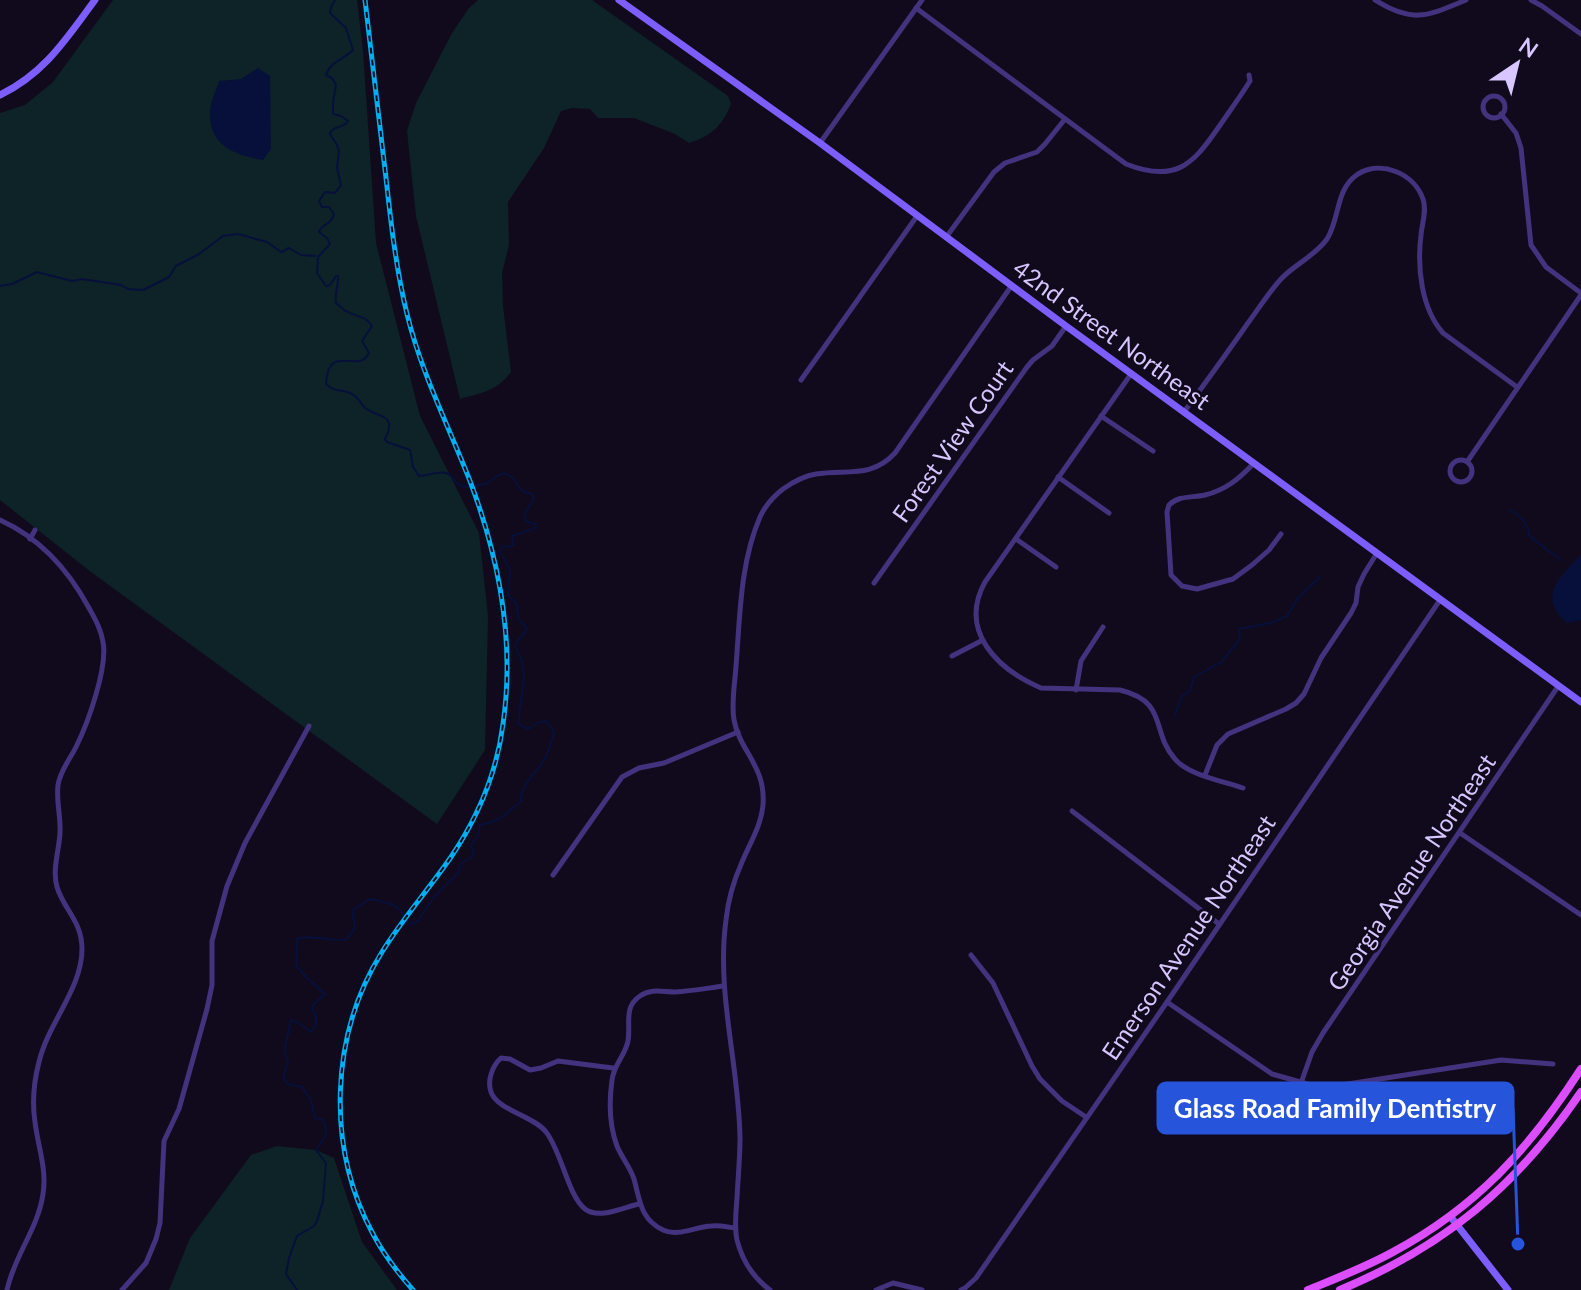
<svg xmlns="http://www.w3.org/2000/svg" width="1581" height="1290" viewBox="0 0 1581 1290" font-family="Lato,sans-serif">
<rect width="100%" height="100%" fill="#110a1d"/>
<g fill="#0d2327">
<polygon points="113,0 357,0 363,51 376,243 420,416 479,533 488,616 485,750 437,824 91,572 0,500 0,113 25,105 53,82"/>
<path d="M478 0H592L728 96 731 104C723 125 710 137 689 143L675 134 634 118H598L590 109 572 108 561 111 544 148 508 202 509 245 502 273 503 306 511 372C497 391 482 393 460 399L416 216 407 131 416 103 452 33 469 8Z"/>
<polygon points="277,1146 316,1150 334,1158 362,1242 397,1290 169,1290 190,1238 251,1155"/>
</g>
<g fill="#06103a">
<path d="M258 68 270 76 271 149 263 160C236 155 209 147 210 113 210 103 216 91 219 81L241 79Z"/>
<path d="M1581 554V620L1567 623C1536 596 1561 577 1581 554Z"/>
</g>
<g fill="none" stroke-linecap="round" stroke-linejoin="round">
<g stroke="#06103a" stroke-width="2">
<polyline points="0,286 12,284 37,272 72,281 82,279 121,285 128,289 143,290 169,277 176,266 199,254 223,236 238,234 267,242 281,252 289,248 301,255 315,256"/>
<path d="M1509 509C1519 515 1529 523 1529 535 1539 545 1550 551 1561 560"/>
<polyline points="1174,717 1182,696 1190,691 1194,677 1221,662 1240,639 1239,629 1270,623 1287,616 1298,598 1320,577"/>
<path d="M297 1290 286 1274 289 1258 297 1236 314 1226 317 1221 323 1201 326 1163 316 1150C324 1139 330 1133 323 1120L315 1118 311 1100 302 1087 288 1084 283 1078 288 1061 284 1052 291 1020 297 1022 311 1032 316 1025V1016L312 1010 313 1005 325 994 307 978 296 965 297 939C313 933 339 944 346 939 348 938 354 930 355 928L353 914 354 909 370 899C391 904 398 902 408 923L412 924 418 921 434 897 459 872 460 864 472 857 474 852 471 846 478 835 480 825C503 820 504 815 521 801 521 783 535 775 544 760 548 753 550 743 554 735L552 728 546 721 537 723 528 729 518 724 524 678 522 661 515 646C518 638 525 635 527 628L519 620 516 603 508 595 510 570 500 551 503 546 509 547 513 545 512 536 533 529 537 525 526 521 524 515 534 499 532 494 522 491 512 477 504 473C496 475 494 479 487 483 483 485 472 486 467 487 456 488 455 476 446 473 438 471 427 476 419 476L413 467 410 450 387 442 385 439C399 412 375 418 364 407 359 401 358 396 350 393 340 389 334 392 326 384 328 341 359 375 369 353L362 341 372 326C365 315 356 317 346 311 344 310 337 304 336 303 334 293 339 286 338 276H336L330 285 326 286 317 273 318 257 330 244 327 238 319 232C322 223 331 226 334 214L329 207H322L319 201 325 192 335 193 341 185 337 168 339 151 337 145 330 134C333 125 343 129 348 121L341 116 333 114V102L336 85 332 78 326 75C330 62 344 59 353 50L346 28 330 13 331 7 335 0"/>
</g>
<g stroke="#43337e" stroke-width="5">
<path d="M1375 0C1413 24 1427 16 1466 0"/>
<polyline points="1531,0 1542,6 1581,34"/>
<path d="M916 8 1126 164C1174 183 1192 166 1218 128 1229 112 1240 97 1250 81L1249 75"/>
<circle cx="1494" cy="107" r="11"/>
<polyline points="1501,114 1516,133 1521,148 1531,245 1546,267 1581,293"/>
<polyline points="820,143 922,0"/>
<polyline points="947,236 994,172 1005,163 1037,152 1045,144 1065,119"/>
<path d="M1131 374 985 582C958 631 997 669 1041 688L1120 690C1169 702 1150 731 1175 759 1188 775 1223 781 1243 788"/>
<polyline points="801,380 917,216"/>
<path d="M1184 412C1206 382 1227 353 1248 323 1259 308 1269 292 1281 279 1295 264 1315 256 1327 239 1340 219 1335 189 1358 174 1381 160 1414 173 1423 199 1427 211 1422 223 1421 235 1417 267 1421 308 1443 333L1517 387"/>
<polyline points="1101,416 1153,451"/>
<circle cx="1461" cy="471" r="11"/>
<polyline points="1467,462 1581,295"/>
<path d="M1254 463C1240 478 1226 490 1205 495 1192 498 1179 495 1169 505L1167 512 1171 575 1182 586 1197 589 1233 579 1252 565 1269 550 1281 534"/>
<polyline points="1058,477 1109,513"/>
<path d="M0 520C40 538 69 571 89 608 95 619 101 629 103 642 108 667 88 723 76 747 70 759 60 771 58 785 56 801 61 817 60 833 59 851 52 870 57 887 64 910 82 921 82 949 82 989 48 1023 39 1062 34 1081 32 1102 35 1122 38 1147 47 1169 43 1194 38 1229 14 1256 7 1290"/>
<polyline points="30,539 35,530"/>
<polyline points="1016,539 1056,567"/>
<polyline points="874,583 1027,367 1033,360 1052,346 1066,326"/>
<polyline points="952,656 981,641"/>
<polyline points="1076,690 1081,661 1103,627"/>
<polyline points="1205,775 1217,745 1228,734 1286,709 1296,703 1304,694 1321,658 1351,613 1356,603 1358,587 1364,574 1377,553"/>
<polyline points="1072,811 1219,924"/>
<polyline points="1460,833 1581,915"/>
<polyline points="553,875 622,777 639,768 664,763 738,732"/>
<polyline points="971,955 993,983 1032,1066 1040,1079 1062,1101 1086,1117"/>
<path d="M724 986C708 988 692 991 675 992 663 992 651 988 640 996 623 1007 631 1025 628 1041 625 1056 614 1064 612 1080 609 1102 609 1125 617 1146 622 1158 630 1167 634 1179 640 1200 640 1219 663 1230 678 1237 694 1227 711 1226 719 1225 727 1227 735 1228"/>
<polyline points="1167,1002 1272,1074 1311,1085 1335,1086 1501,1060 1553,1064"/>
<path d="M613 1068 558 1061 541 1068 530 1070 510 1059 501 1058C492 1066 487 1081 491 1092 497 1110 534 1116 546 1132 561 1150 568 1196 585 1209 599 1220 624 1207 639 1204"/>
<polyline points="1301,1083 1312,1052 1323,1033 1559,685"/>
<polyline points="122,1290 146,1263 156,1239 160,1223 164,1141 179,1109 207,1009 212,985 212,941 227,886 245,843 309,726"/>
<path d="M770 1290C754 1278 742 1260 737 1240 734 1226 736 1212 737 1198 738 1178 740 1158 740 1138 739 1065 716 993 726 920 728 900 734 880 742 862 750 843 761 826 763 805 766 766 740 752 734 720 731 703 735 683 736 666 740 617 740 563 760 517 765 506 774 496 783 489 793 482 803 476 816 474 846 469 871 479 895 453L1012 285"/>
<polyline points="876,1290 893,1283 922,1290"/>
<polyline points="961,1290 965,1288 976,1278 1167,1002 1440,600"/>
</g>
<g stroke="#7e5dff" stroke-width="7">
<polyline points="619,0 820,143 1066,326 1581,702"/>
<path d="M0 95C45 73 66 39 95 0"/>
<polyline points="1450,1216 1508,1290"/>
</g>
<g stroke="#dc4dff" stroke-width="8">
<path d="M1308 1290C1337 1278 1366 1267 1393 1252 1477 1207 1530 1148 1581 1069"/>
<path d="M1340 1290C1445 1246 1517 1186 1581 1092"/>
</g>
<defs>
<path id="rail" d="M365 0C372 59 379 118 386 178 391 223 396 269 407 314 421 372 448 425 470 481 499 558 515 642 503 724 497 772 478 817 451 857 429 889 403 918 382 952 330 1035 326 1147 373 1234 384 1255 398 1273 413 1290"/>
</defs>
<use href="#rail" stroke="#00aff1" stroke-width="5"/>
<use href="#rail" stroke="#110a1d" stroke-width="2" stroke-dasharray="6" stroke-linecap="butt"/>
</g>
<g text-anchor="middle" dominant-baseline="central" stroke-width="6" stroke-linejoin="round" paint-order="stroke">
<g font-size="24" fill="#d7c6ff" stroke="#110a1d">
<text transform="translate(1112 334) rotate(36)">42nd Street Northeast</text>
<text transform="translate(952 441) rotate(-55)">Forest View Court</text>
<text transform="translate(1411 872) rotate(-56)">Georgia Avenue Northeast</text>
<text transform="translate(1188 937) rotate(-56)">Emerson Avenue Northeast</text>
</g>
</g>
<path fill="none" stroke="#2654da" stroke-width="3" d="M1518 1244L1513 1108"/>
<circle fill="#2654da" stroke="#110a1d" stroke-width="3" cx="1518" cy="1244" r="8"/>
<rect fill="#2654da" stroke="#2654da" stroke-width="3" x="1158" y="1083" width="355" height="50" rx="8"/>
<g font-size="26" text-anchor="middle" font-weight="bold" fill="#fff">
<text x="1335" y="1118">Glass Road Family Dentistry</text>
</g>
<g transform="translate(1517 64) rotate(35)" stroke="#110a1d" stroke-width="6" paint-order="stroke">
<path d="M0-6L14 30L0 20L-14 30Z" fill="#d7c6ff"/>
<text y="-12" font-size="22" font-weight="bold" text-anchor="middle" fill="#d7c6ff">N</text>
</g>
</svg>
